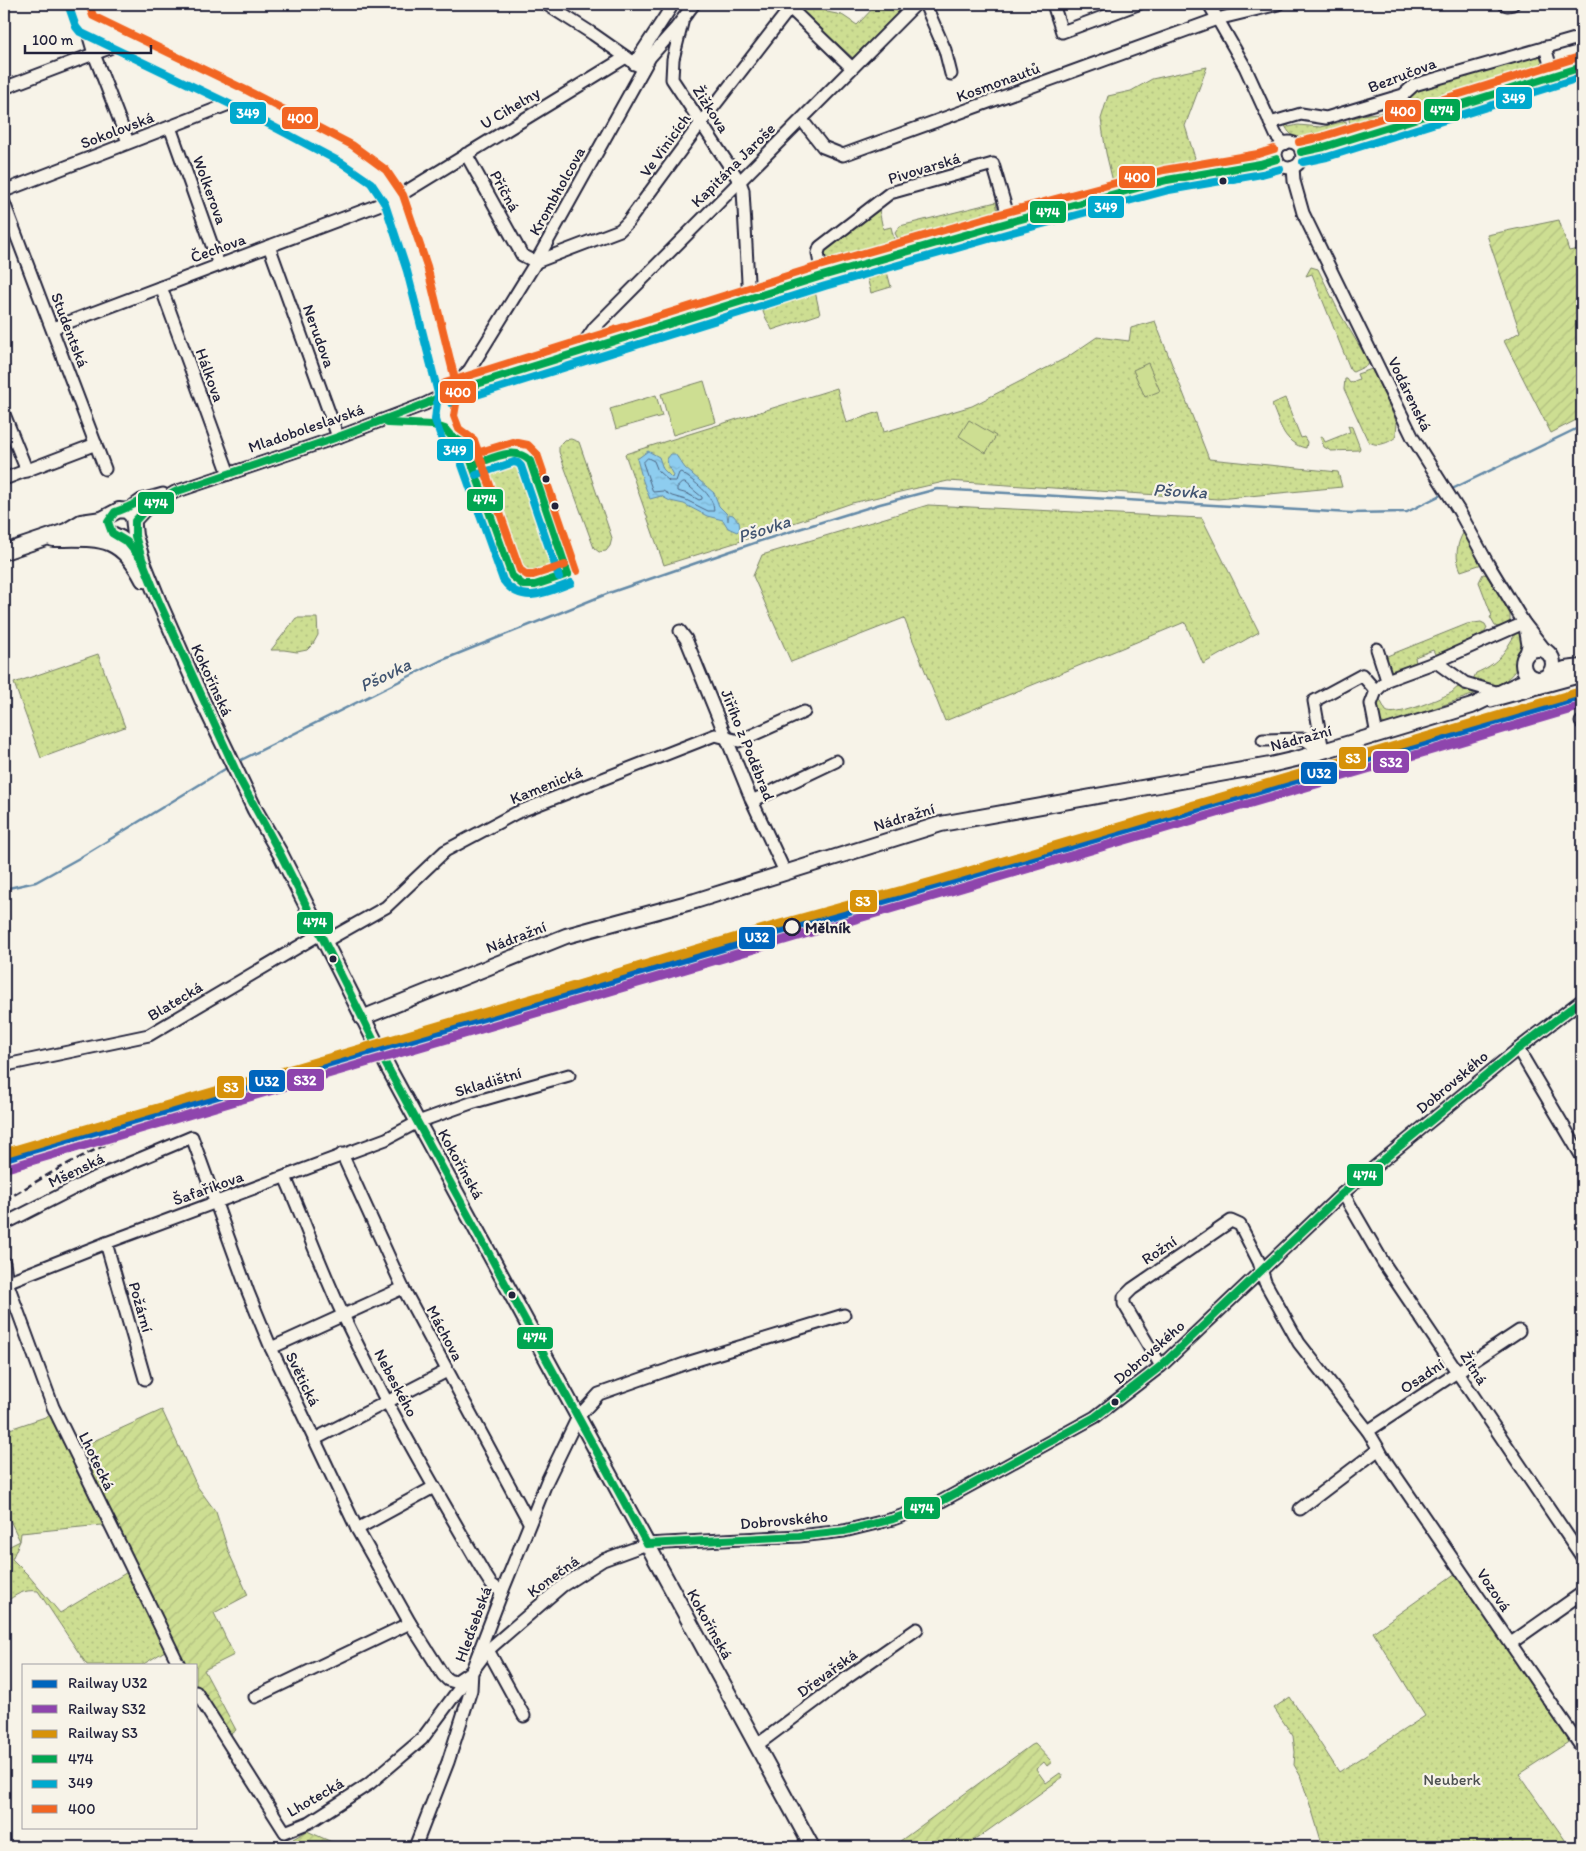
<svg xmlns="http://www.w3.org/2000/svg" width="1586" height="1851" viewBox="0 0 1586 1851" font-family="Itim,sans-serif">
<defs>
<pattern id="grass-dots" width="8" height="8" patternUnits="userSpaceOnUse" patternTransform="scale(1.25)"><rect width="8" height="8" fill="#cdde92"/><path d="M2 2h.1M6 6h.1" fill="none" stroke="#b0be7f" stroke-width="1.8" stroke-linecap="round"/></pattern>
<pattern id="garden-furrows" width="10" height="10" patternUnits="userSpaceOnUse" patternTransform="scale(1.25)"><rect width="10" height="10" fill="#cdde92"/><path d="M-1 1l2-2M0 10L10 0M9 11l2-2" fill="none" stroke="#b0be7f"/></pattern>
<pattern id="water-ripples" width="26" height="14" patternUnits="userSpaceOnUse" patternTransform="scale(1.25)"><rect width="26" height="14" fill="#8ecdef"/><path d="M2 4q2-2 4 0t4 0M15 11q2-2 4 0t4 0" fill="none" stroke="#7ab0ce"/></pattern>
</defs>
<rect width="100%" height="100%" fill="#f7f3e8"/>
<filter id="ink" filterUnits="userSpaceOnUse"><feTurbulence type="fractalNoise" baseFrequency=".02" numOctaves="2"/><feDisplacementMap in="SourceGraphic" scale="10" xChannelSelector="R" yChannelSelector="G"/><feConvolveMatrix kernelMatrix="1 2 1 2 8 2 1 2 1" color-interpolation-filters="sRGB"/></filter>
<g filter="url(#ink)">
<g fill="url(#grass-dots)" stroke="#788066">
<polygon points="794,4 818,4 827,12 842,15 857,25 877,4 907,4 853,58"/>
<polygon points="1545,53 1547,70 1390,119 1368,120 1350,126 1349,119 1367,114 1380,113 1384,110 1405,100 1417,88 1517,62 1517,59"/>
<polygon points="1207,67 1185,126 1195,158 1182,170 1114,186 1106,153 1101,119 1108,96 1131,91 1152,79"/>
<path d="M1346 121 1347 127C1339 129 1333 135 1326 138 1315 141 1299 142 1291 134 1288 132 1286 127 1284 124L1286 123 1289 127 1298 125 1321 127Z"/>
<polygon points="996,202 999,216 945,229 944,234 902,247 895,233 900,226"/>
<polygon points="879,210 883,229 891,227 896,247 895,248 826,268 823,252"/>
<polygon points="1311,267 1318,269 1339,312 1369,362 1368,365 1353,372 1351,371 1312,274 1306,276"/>
<polygon points="886,268 891,287 871,293 866,273"/>
<path d="M812 290 815 291 820 314 772 330C769 322 763 316 762 307Z"/>
<polygon points="1155,321 1209,459 1338,472 1342,487 1218,499 948,481 852,503 738,542 664,565 625,454 837,388 846,423 879,412 884,432 972,406 1066,358 1097,337 1129,341 1131,328"/>
<path d="M1372 369 1397 423 1396 433 1397 436C1389 443 1377 448 1368 441L1344 389 1345 379H1347L1350 383 1359 379 1357 374Z"/>
<path d="M1285 398 1301 438 1304 437 1307 442 1306 448C1284 444 1280 424 1272 405L1278 402V401Z"/>
<polygon points="1348,425 1352,427 1360,448 1359,450 1331,451 1324,447 1320,437 1322,436 1325,442 1350,432"/>
<polygon points="571,439 579,442 612,538 610,546 606,551 599,552 594,548 559,452 559,445 564,440"/>
<path d="M511 458 518 459 522 462 555 554C554 558 554 563 551 566 543 572 527 577 520 570L485 473 488 468Z"/>
<polygon points="928,505 1202,518 1259,632 1203,664 1185,622 945,721 904,618 791,662 753,576 762,555"/>
<path d="M1463 533 1465 535 1482 564 1461 571C1455 558 1456 546 1463 533Z"/>
<polygon points="1483,574 1489,575 1510,614 1510,621 1501,628 1495,626 1490,617 1492,616 1479,582"/>
<polygon points="296,618 317,618 318,635 313,644 307,650 297,652 284,650 271,650"/>
<polygon points="1481,622 1485,624 1487,628 1485,632 1475,638 1472,642 1436,656 1433,650 1415,657 1416,663 1388,674 1382,658 1467,624"/>
<path d="M1514 632H1519C1530 651 1516 679 1496 685 1488 687 1480 684 1472 682L1476 673C1497 664 1503 655 1514 636Z"/>
<polygon points="98,654 125,727 41,758 14,683"/>
<path d="M1458 687 1475 694 1386 725C1375 721 1376 709 1377 699L1379 698 1386 711C1395 718 1438 699 1449 694 1453 692 1455 689 1458 687Z"/>
<path d="M54 1414 108 1530 101 1525 21 1533 20 1541 12 1559 28 1575 60 1613 129 1571 165 1651 142 1665H87L38 1591C23 1589 16 1595 4 1603V1549L20 1541 4 1508V1431Z"/>
<polygon points="1456,1573 1509,1647 1570,1741 1519,1774 1570,1847 1323,1847 1313,1814 1300,1775 1294,1765 1295,1752 1293,1736 1274,1708 1290,1697 1339,1772 1425,1716 1373,1632"/>
</g>
<g fill="url(#garden-furrows)" stroke="#788066">
<polygon points="1559,220 1569,251 1578,249 1582,246 1582,417 1551,433 1504,341 1520,332 1487,235"/>
<polygon points="162,1410 197,1486 216,1512 229,1553 248,1595 214,1613 234,1655 204,1670 236,1730 228,1736 196,1685 196,1665 185,1665 118,1532 78,1448"/>
<polygon points="1035,1744 1052,1762 1047,1766 1044,1762 1036,1769 1046,1783 1060,1773 1063,1777 965,1847 892,1847 1031,1745"/>
<polygon points="307,1831 343,1847 296,1847 293,1839"/>
</g>
<g fill="#cdde92" stroke="#788066">
<polygon points="1148,363 1160,391 1145,397 1133,370"/>
<polygon points="704,381 716,422 673,435 661,394"/>
<polygon points="656,395 662,416 616,429 610,409"/>
<polygon points="969,420 996,436 986,453 959,436"/>
</g>
<polygon fill="url(#water-ripples)" stroke="#6389a7" points="648,451 659,457 663,469 672,478 673,475 668,466 667,459 671,454 675,454 685,468 714,493 719,506 727,514 728,521 729,514 733,515 739,522 740,529 737,532 728,528 723,520 707,516 684,504 670,501 661,496 650,499 643,481 637,459"/>
<g fill="none" stroke-linecap="round" stroke-linejoin="round">
<g stroke="#4d6683" stroke-width="1">
<path d="M648 458 654 461 658 471 669 481H676L679 473 681 472C695 483 713 493 714 511H708L686 500 672 496 663 491 653 492 643 463Z"/>
<polygon points="682,483 685,483 702,497 702,499 699,500 688,494 677,491 677,488"/>
</g>
<g stroke="#6389a7" stroke-width="2.5">
<polyline points="1450,490 1582,426"/>
<polyline points="237,762 440,661 609,593 760,541 880,504 937,489 1350,513 1407,512 1443,494"/>
<polyline points="4,889 36,882 81,857 230,766"/>
</g>
<defs>
<g id="minor">
<polyline points="79,4 85,23 242,99 347,154 378,176 386,186 397,207 417,268 448,393"/>
<polyline points="546,4 593,34 643,69"/>
<polyline points="787,4 790,8 852,68"/>
<polyline points="925,4 945,50 951,74"/>
<polyline points="1053,4 1062,32 1138,4"/>
<polyline points="1209,4 1245,67 1276,135 1284,144"/>
<polyline points="1504,4 1507,5 1513,4"/>
<polyline points="85,23 94,54 128,142"/>
<polyline points="682,23 673,59 672,79 740,182 743,190 749,300"/>
<polyline points="1545,47 1553,75"/>
<polyline points="634,64 670,9 668,4"/>
<polyline points="4,88 125,42"/>
<polyline points="802,120 823,147 843,155 1217,19 1278,4"/>
<polyline points="1270,123 1301,114 1326,118 1403,95 1414,85 1582,37"/>
<polyline points="170,127 219,265"/>
<circle cx="1289" cy="155" r="13"/>
<polyline points="1301,152 1324,147 1582,67"/>
<polyline points="466,154 522,255 536,262 620,230 628,222 700,124 790,8"/>
<polyline points="1293,167 1294,181 1303,213 1413,438 1459,511 1488,564 1524,623 1546,651"/>
<polyline points="4,191 242,99"/>
<polyline points="4,203 105,469"/>
<polyline points="269,246 338,437"/>
<polyline points="822,276 818,253 820,247 890,193 993,164 1010,222"/>
<polyline points="161,287 229,474"/>
<polyline points="53,328 394,199 626,57"/>
<polyline points="577,353 595,327 916,4"/>
<polyline points="450,392 470,369 536,262 650,57 675,29 694,4"/>
<polyline points="4,414 27,471"/>
<polyline points="4,479 96,444"/>
<polyline points="123,510 130,508 141,500 163,494"/>
<polyline points="135,521 147,508 175,492 338,437 425,404 448,393 822,276 1010,222 1167,180 1260,164 1277,159"/>
<polyline points="1525,627 1528,645 1525,657"/>
<polyline points="680,631 686,639 752,801 785,872"/>
<polyline points="1377,649 1387,680"/>
<polyline points="1436,662 1465,683 1499,693"/>
<polyline points="1491,701 1582,676"/>
<polyline points="1581,722 1582,723"/>
<polyline points="1377,735 1371,704 1376,691 1387,680 1436,662 1524,623"/>
<polyline points="1263,740 1304,739 1323,751"/>
<polyline points="1323,751 1314,701 1362,675 1376,691"/>
<polyline points="752,801 836,761"/>
<polyline points="324,942 386,907 445,851 516,813 715,735 739,741 804,712"/>
<polyline points="1518,1049 1582,1157"/>
<polyline points="4,1067 11,1064 149,1035 320,934"/>
<polyline points="342,1154 403,1288 529,1522"/>
<path d="M285 1177C305 1223 322 1271 344 1317 386 1405 435 1489 484 1573L491 1584 502 1592"/>
<polyline points="1343,1193 1383,1262 1582,1557"/>
<polyline points="4,1224 92,1179 192,1137 248,1292 271,1348 357,1529 410,1623 443,1675 448,1680 455,1682 467,1674"/>
<polyline points="106,1243 145,1379"/>
<polyline points="4,1263 7,1282 53,1407 179,1665"/>
<polyline points="7,1282 106,1243 386,1139 418,1122 471,1103 569,1075"/>
<polyline points="271,1348 403,1288"/>
<polyline points="1161,1366 1124,1304 1124,1297 1132,1289 1231,1221 1240,1225 1259,1262 1265,1282 1299,1343 1368,1431 1387,1463 1582,1748"/>
<polyline points="1368,1431 1519,1331"/>
<polyline points="315,1439 447,1371"/>
<polyline points="1300,1509 1379,1449"/>
<polyline points="357,1529 434,1487"/>
<polyline points="1511,1643 1582,1593"/>
<polyline points="488,1650 524,1716"/>
<polyline points="196,1692 285,1832 310,1822 369,1784 422,1739 488,1650 562,1586 603,1560 647,1544 799,1536 844,1531 893,1519 940,1502 1095,1417 1161,1366 1343,1193 1518,1049 1582,1000"/>
<polyline points="255,1697 410,1623"/>
<polyline points="757,1745 848,1677 917,1629"/>
<polyline points="415,1847 448,1762 471,1690 472,1670 502,1592 547,1481 578,1417 599,1394 690,1362 844,1315"/>
</g>
<g id="major">
<path d="M79 530C105 529 123 534 138 555"/>
<path d="M53 539C99 539 119 534 143 580"/>
<polyline points="4,552 66,531 81,522 102,519 119,510 127,511 133,517 135,536 143,562 159,602 203,702 255,810 281,855 390,1071 812,1847"/>
<circle cx="1538" cy="664" r="15"/>
<polyline points="1549,675 1565,669 1582,667"/>
<polyline points="362,1018 566,936 695,901 941,824 1270,765 1300,758 1472,706 1520,683 1534,678"/>
</g>
</defs>
<use href="#minor" stroke="#22223b" stroke-width="15"/>
<use href="#major" stroke="#22223b" stroke-width="18"/>
<use href="#minor" stroke="#f7f3e8" stroke-width="11"/>
<use href="#major" stroke="#f7f3e8" stroke-width="14"/>
<path stroke="#22223b" stroke-width="2.5" stroke-dasharray="8 4" stroke-linecap="butt" d="M4 1201C53 1171 101 1143 156 1125L1404 761 1513 726"/>
<defs>
<g id="bus-1">
<polyline points="1301,152 1324,147 1582,67"/>
<polyline points="388,423 433,425 445,429 451,436 465,444 512,576 523,585 535,585 568,574"/>
<path d="M473 465C492 459 514 445 530 461L568 574"/>
<path d="M144 563 127 542 112 533 108 522 115 512C129 508 139 501 153 496"/>
<polyline points="647,1544 383,1059 281,855 240,780 159,602 143,562 135,536 135,521 147,508 175,492 338,437 425,404 448,393 822,276 1010,222 1167,180 1260,164 1277,159"/>
<polyline points="647,1544 799,1536 844,1531 893,1519 940,1502 1095,1417 1161,1366 1343,1193 1518,1049 1582,1000"/>
</g>
<g id="bus-2">
<path d="M69 7 76 27 80 32 238 108 342 163 371 183 385 204 407 271 438 393 435 420 443 442 457 451 503 580C522 606 547 592 571 583"/>
<polyline points="1303,162 1327,157 1582,77"/>
<polyline points="451,403 825,286 1013,232 1169,190 1262,174 1280,169"/>
<polyline points="476,475 514,462 518,463 521,466 559,577"/>
</g>
<g id="bus-3">
<polyline points="89,4 93,16 246,90 352,145 386,170 403,195 427,266 458,392 454,416 459,429 474,440 520,570 527,575 533,575 565,565"/>
<polyline points="1299,142 1321,137 1579,57"/>
<polyline points="445,383 819,266 1007,212 1164,170 1258,154 1274,149"/>
<polyline points="470,455 513,442 528,445 537,454 577,571"/>
</g>
</defs>
<use href="#bus-1" stroke="#f7f3e8" stroke-width="11"/>
<use href="#bus-2" stroke="#f7f3e8" stroke-width="11"/>
<use href="#bus-3" stroke="#f7f3e8" stroke-width="11"/>
<use href="#bus-1" stroke="#00a651" stroke-width="8"/>
<use href="#bus-2" stroke="#00a9ce" stroke-width="8"/>
<use href="#bus-3" stroke="#f26522" stroke-width="8"/>
<defs>
<polyline id="rail-1" points="4,1158 1582,696"/>
<polyline id="rail-2" points="7,1168 1582,706"/>
<polyline id="rail-3" points="4,1153 551,993 780,924 935,881 1579,692"/>
</defs>
<use href="#rail-1" stroke="#f7f3e8" stroke-width="12"/>
<use href="#rail-2" stroke="#f7f3e8" stroke-width="12"/>
<use href="#rail-3" stroke="#f7f3e8" stroke-width="12"/>
<use href="#rail-1" stroke="#0065bd" stroke-width="9"/>
<use href="#rail-2" stroke="#8e44ad" stroke-width="9"/>
<use href="#rail-3" stroke="#d79209" stroke-width="9"/>
</g>
</g>
<g fill="#22223b" stroke="#f7f3e8" stroke-width="2">
<circle cx="1223" cy="181" r="4.5"/>
<circle cx="546" cy="479" r="4.5"/>
<circle cx="555" cy="506" r="4.5"/>
<circle cx="333" cy="959" r="4.5"/>
<circle cx="512" cy="1295" r="4.5"/>
<circle cx="1115" cy="1402" r="4.5"/>
</g>
<circle fill="#f7f3e8" stroke="#22223b" stroke-width="2.5" cx="792" cy="927" r="8"/>
<g text-anchor="middle" dominant-baseline="central" stroke-width="4.5" stroke-linejoin="round" paint-order="stroke">
<g font-size="16" fill="#22223b" stroke="#f7f3e8">
<text transform="translate(1402 75) rotate(-21)">Bezručova</text>
<text transform="translate(998 82) rotate(-20)">Kosmonautů</text>
<text transform="translate(510 108) rotate(-31)">U Cihelny</text>
<text transform="translate(711 109) rotate(57)">Žižkova</text>
<text transform="translate(117 130) rotate(-21)">Sokolovská</text>
<text transform="translate(665 145) rotate(-54)">Ve Vinicích</text>
<text transform="translate(733 165) rotate(-45)">Kapitána Jaroše</text>
<text transform="translate(924 168) rotate(-17)">Pivovarská</text>
<text transform="translate(210 190) rotate(70)">Wolkerova</text>
<text transform="translate(505 191) rotate(61)">Příčná</text>
<text transform="translate(557 191) rotate(-61)">Krombholcova</text>
<text transform="translate(218 248) rotate(-20)">Čechova</text>
<text transform="translate(70 330) rotate(69)">Studentská</text>
<text transform="translate(319 336) rotate(70)">Nerudova</text>
<text transform="translate(210 375) rotate(70)">Hálkova</text>
<text transform="translate(1410 394) rotate(64)">Vodárenská</text>
<text transform="translate(306 428) rotate(-19)">Mladoboleslavská</text>
<text transform="translate(212 680) rotate(65)">Kokořínská</text>
<text transform="translate(1301 738) rotate(-15)">Nádražní</text>
<text transform="translate(748 745) rotate(68)">Jiřího z Poděbrad</text>
<text transform="translate(546 785) rotate(-22)">Kamenická</text>
<text transform="translate(904 817) rotate(-17)">Nádražní</text>
<text transform="translate(516 937) rotate(-21)">Nádražní</text>
<text transform="translate(175 1001) rotate(-31)">Blatecká</text>
<text transform="translate(488 1082) rotate(-17)">Skladištní</text>
<text transform="translate(1452 1082) rotate(-40)">Dobrovského</text>
<text transform="translate(461 1164) rotate(61)">Kokořínská</text>
<text transform="translate(76 1170) rotate(-26)">Mšenská</text>
<text transform="translate(208 1188) rotate(-20)">Šafaříkova</text>
<text transform="translate(1159 1250) rotate(-34)">Rožní</text>
<text transform="translate(141 1307) rotate(74)">Požární</text>
<text transform="translate(445 1333) rotate(62)">Máchova</text>
<text transform="translate(1149 1352) rotate(-41)">Dobrovského</text>
<text transform="translate(1474 1368) rotate(57)">Žitná</text>
<text transform="translate(1422 1376) rotate(-34)">Osadní</text>
<text transform="translate(303 1379) rotate(64)">Světická</text>
<text transform="translate(396 1383) rotate(62)">Nebeského</text>
<text transform="translate(97 1461) rotate(64)">Lhotecká</text>
<text transform="translate(784 1520) rotate(-5)">Dobrovského</text>
<text transform="translate(553 1576) rotate(-36)">Konečná</text>
<text transform="translate(1494 1590) rotate(56)">Vozová</text>
<text transform="translate(473 1624) rotate(-70)">Hleďsebská</text>
<text transform="translate(710 1624) rotate(61)">Kokořínská</text>
<text transform="translate(827 1673) rotate(-36)">Dřevařská</text>
<text transform="translate(315 1797) rotate(-30)">Lhotecká</text>
</g>
<g font-size="16" font-weight="bold" fill="#22223b" stroke="#f7f3e8" text-anchor="start">
<text x="805" y="927">Mělník</text>
</g>
<g font-size="16" fill="#4d5151" stroke="#f7f3e8">
<text x="1452" y="1779">Neuberk</text>
</g>
<g font-size="18" font-style="italic" fill="#425571" stroke="#f7f3e8">
<text transform="translate(1180 491) rotate(3)">Pšovka</text>
<text transform="translate(764 529) rotate(-18)">Pšovka</text>
<text transform="translate(385 675) rotate(-26)">Pšovka</text>
</g>
</g>
<g stroke="#f7f3e8" stroke-width="2">
<rect x="1495" y="86" width="38" height="24" rx="5" fill="#00a9ce"/>
<rect x="1423" y="98" width="38" height="24" rx="5" fill="#00a651"/>
<rect x="1384" y="99" width="38" height="24" rx="5" fill="#f26522"/>
<rect x="229" y="101" width="38" height="24" rx="5" fill="#00a9ce"/>
<rect x="281" y="106" width="38" height="24" rx="5" fill="#f26522"/>
<rect x="1118" y="165" width="38" height="24" rx="5" fill="#f26522"/>
<rect x="1087" y="195" width="38" height="24" rx="5" fill="#00a9ce"/>
<rect x="1029" y="200" width="38" height="24" rx="5" fill="#00a651"/>
<rect x="439" y="380" width="38" height="24" rx="5" fill="#f26522"/>
<rect x="436" y="438" width="38" height="24" rx="5" fill="#00a9ce"/>
<rect x="466" y="488" width="38" height="24" rx="5" fill="#00a651"/>
<rect x="137" y="491" width="38" height="24" rx="5" fill="#00a651"/>
<rect x="1338" y="746" width="29" height="24" rx="5" fill="#d79209"/>
<rect x="1372" y="750" width="38" height="24" rx="5" fill="#8e44ad"/>
<rect x="1300" y="761" width="38" height="24" rx="5" fill="#0065bd"/>
<rect x="849" y="889" width="29" height="24" rx="5" fill="#d79209"/>
<rect x="296" y="911" width="38" height="24" rx="5" fill="#00a651"/>
<rect x="738" y="926" width="38" height="24" rx="5" fill="#0065bd"/>
<rect x="286" y="1068" width="39" height="24" rx="5" fill="#8e44ad"/>
<rect x="248" y="1069" width="38" height="24" rx="5" fill="#0065bd"/>
<rect x="216" y="1075" width="29" height="24" rx="5" fill="#d79209"/>
<rect x="1346" y="1163" width="38" height="24" rx="5" fill="#00a651"/>
<rect x="516" y="1326" width="38" height="24" rx="5" fill="#00a651"/>
<rect x="903" y="1496" width="38" height="24" rx="5" fill="#00a651"/>
</g>
<g font-size="14" text-anchor="middle" font-weight="bold" fill="#fff">
<text x="1514" y="103">349</text>
<text x="1442" y="115">474</text>
<text x="1403" y="116">400</text>
<text x="248" y="118">349</text>
<text x="300" y="123">400</text>
<text x="1137" y="182">400</text>
<text x="1106" y="212">349</text>
<text x="1048" y="217">474</text>
<text x="458" y="397">400</text>
<text x="455" y="455">349</text>
<text x="485" y="504">474</text>
<text x="156" y="508">474</text>
<text x="1353" y="763">S3</text>
<text x="1391" y="767">S32</text>
<text x="1319" y="778">U32</text>
<text x="863" y="906">S3</text>
<text x="315" y="927">474</text>
<text x="757" y="942">U32</text>
<text x="305" y="1085">S32</text>
<text x="267" y="1086">U32</text>
<text x="231" y="1092">S3</text>
<text x="1365" y="1180">474</text>
<text x="535" y="1342">474</text>
<text x="922" y="1513">474</text>
</g>
<rect width="1586" height="1851" fill="none" stroke="#f7f3e8" stroke-width="20"/>
<rect x="10" y="10" width="1566" height="1831" fill="none" stroke="#22223b" stroke-width="2" filter="url(#ink)"/>
<rect x="22" y="1664" width="175" height="165" fill="#f7f3e8" stroke="#a29fa3"/>
<rect x="32" y="1680" width="25" height="8" fill="#0065bd" stroke="#a29fa3"/>
<text x="68" y="1688" font-size="15" fill="#22223b">Railway U32</text>
<rect x="32" y="1705" width="25" height="8" fill="#8e44ad" stroke="#a29fa3"/>
<text x="68" y="1714" font-size="15" fill="#22223b">Railway S32</text>
<rect x="32" y="1730" width="25" height="8" fill="#d79209" stroke="#a29fa3"/>
<text x="68" y="1738" font-size="15" fill="#22223b">Railway S3</text>
<rect x="32" y="1755" width="25" height="8" fill="#00a651" stroke="#a29fa3"/>
<text x="68" y="1764" font-size="15" fill="#22223b">474</text>
<rect x="32" y="1780" width="25" height="8" fill="#00a9ce" stroke="#a29fa3"/>
<text x="68" y="1788" font-size="15" fill="#22223b">349</text>
<rect x="32" y="1805" width="25" height="8" fill="#f26522" stroke="#a29fa3"/>
<text x="68" y="1814" font-size="15" fill="#22223b">400</text>
<path d="M25 45v8h126v-8" fill="none" stroke="#22223b" stroke-width="2.5"/>
<text x="32" y="45" font-size="15" fill="#22223b" stroke="#f7f3e8" stroke-width="4" paint-order="stroke">100 m</text>
</svg>
